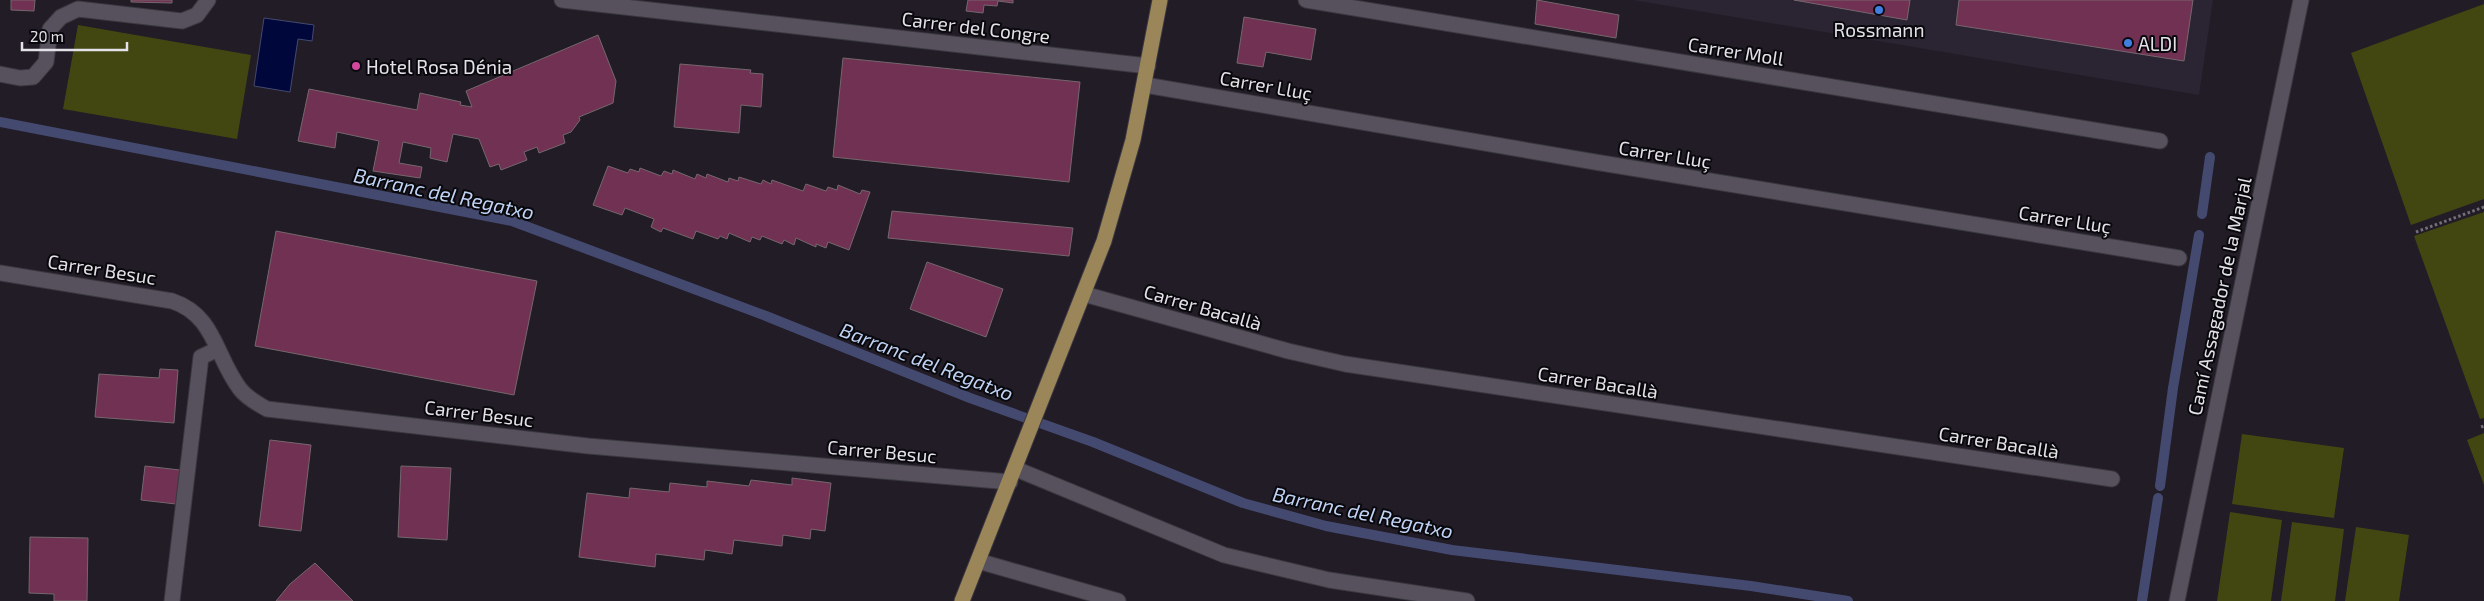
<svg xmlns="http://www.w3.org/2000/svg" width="2484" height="601" viewBox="0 0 2484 601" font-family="'Exo 2',sans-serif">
<rect width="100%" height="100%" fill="#211c26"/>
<polygon fill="#2b2433" points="1633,0 2213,0 2199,95"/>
<g fill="#424711">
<polygon points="2484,4 2484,199 2411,225 2351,53"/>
<polygon points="78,25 251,55 237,139 63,109"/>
<polygon points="2484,212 2484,418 2480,419 2414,236"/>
<polygon points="2484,433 2484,485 2467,440"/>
<polygon points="2242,434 2344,448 2334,518 2232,504"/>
<polygon points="2230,512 2282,520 2271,601 2217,601"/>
<polygon points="2292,522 2344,529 2335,601 2281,601"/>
<polygon points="2356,527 2409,535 2399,601 2345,601"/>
</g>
<polygon fill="#00083b" stroke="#44496f" points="264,18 314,25 312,41 298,39 290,92 254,86"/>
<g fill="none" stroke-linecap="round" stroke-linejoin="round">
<g stroke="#44496f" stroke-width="10">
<polyline points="0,122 512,221 766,316 970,398 1093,442 1243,503 1326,526 1452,550 1751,586 1848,601"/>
<polyline points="2202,214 2210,157"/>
<polyline points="2160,486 2173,388 2199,235"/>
<polyline points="2142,601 2158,498"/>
</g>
</g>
<g fill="#713153" stroke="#75676d">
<polygon points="11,0 35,0 34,11 11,10"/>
<polygon points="131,0 172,0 172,3 131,2"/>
<polygon points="968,0 1013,0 1013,3 998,1 997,6 984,5 983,13 966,11"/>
<polygon points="1537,0 1619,15 1616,38 1535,24"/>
<polygon points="1794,0 1910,0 1907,20"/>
<polygon points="1959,0 2193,0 2184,61 1956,25"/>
<polygon points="1244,17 1316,29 1311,60 1266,52 1263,67 1237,63"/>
<polygon points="598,35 616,81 613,103 579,117 580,120 571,132 563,135 565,143 539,153 537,147 524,152 527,160 501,170 499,164 490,167 479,139 453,134 447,162 430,158 431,148 403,142 399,163 422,167 420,178 373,171 379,141 337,132 335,148 298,141 309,89 417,110 420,93 461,102 460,105 472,107 466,91"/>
<polygon points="843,58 1080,82 1069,182 833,157"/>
<polygon points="680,64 751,70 750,73 763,74 761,107 741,105 739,133 674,127"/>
<polygon points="608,166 628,173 630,169 639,172 640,168 661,176 664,171 672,174 673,170 695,179 697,174 706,178 707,174 728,182 729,178 738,181 739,177 761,184 763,180 771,184 772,180 803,191 806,184 826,191 828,187 837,190 838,185 860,194 862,190 870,192 849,250 828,242 826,248 816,244 816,247 796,238 794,245 784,240 782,244 762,236 760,240 752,237 750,242 729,233 727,239 720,236 718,239 696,231 693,239 663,228 661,232 651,227 654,219 625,208 622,215 593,205"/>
<polygon points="892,211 1073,228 1069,256 888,238"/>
<polygon points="276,231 537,281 514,395 255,346"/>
<polygon points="927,262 1003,289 986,337 910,309"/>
<polygon points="160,369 178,370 174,423 95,417 99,374 159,378"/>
<polygon points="270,440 311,445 301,531 259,526"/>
<polygon points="145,466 180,470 176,504 141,500"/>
<polygon points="401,466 451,468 447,540 398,537"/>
<polygon points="792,478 831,483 825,531 811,529 810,539 783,535 782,546 734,540 732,554 705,550 704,560 656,554 655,567 579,557 587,493 629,498 630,488 669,492 670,483 707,487 707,481 749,486 751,480 792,485"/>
<polygon points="30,537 88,538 87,601 54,601 54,594 29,593"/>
<polygon points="315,563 353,601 276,601 290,584"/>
</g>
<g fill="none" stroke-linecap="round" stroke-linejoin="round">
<defs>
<g id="minor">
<polyline points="562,0 1148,66"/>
<polyline points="1306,0 2160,141"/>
<polyline points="0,74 20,78 33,77 46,62 50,29 61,17 78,9 182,21 197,15 208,0"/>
<polyline points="1145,85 1595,162 2179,258"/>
<path d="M0 273 172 301C215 315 215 356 240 389 247 398 258 404 267 409L588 446 1010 482"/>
<polyline points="1084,294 1288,351 1345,364 2112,479"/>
<polyline points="1016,469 1224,555 1329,580 1467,601"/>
<polyline points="978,561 1118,601"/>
<polyline points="172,601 201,357 218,349"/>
<polyline points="2177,601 2301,0"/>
</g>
<polyline id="major" points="962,601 1104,241 1133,140 1160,0"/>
</defs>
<use href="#minor" stroke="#3a373f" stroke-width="17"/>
<use href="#major" stroke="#3a373f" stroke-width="17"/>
<g stroke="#747079" stroke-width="3" stroke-dasharray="2.5 2.5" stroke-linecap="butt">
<polyline points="2416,232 2484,207"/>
<polyline points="2481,427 2484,426"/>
</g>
<use href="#minor" stroke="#56515c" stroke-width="15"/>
<use href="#major" stroke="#9b865a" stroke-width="15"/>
</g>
<g fill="#3f7fe0" stroke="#09080c" stroke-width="2">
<circle cx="1879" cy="10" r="5"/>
<circle cx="2128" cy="43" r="5"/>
</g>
<circle fill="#d1479c" stroke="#09080c" stroke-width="2" cx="356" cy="66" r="5"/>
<g text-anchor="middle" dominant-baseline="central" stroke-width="4" stroke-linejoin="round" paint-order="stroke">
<g font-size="19" fill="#e4e2e8" stroke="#09080c">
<text transform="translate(976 27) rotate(7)">Carrer del Congre</text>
<text transform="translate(1736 51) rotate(9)">Carrer Moll</text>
<text transform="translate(1266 85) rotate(10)">Carrer Lluç</text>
<text transform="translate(1665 154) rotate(9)">Carrer Lluç</text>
<text transform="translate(2065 219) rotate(9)">Carrer Lluç</text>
<text transform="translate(102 269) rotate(9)">Carrer Besuc</text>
<text transform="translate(2219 296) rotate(-78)">Camí Assagador de la Marjal</text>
<text transform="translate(1203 307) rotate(16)">Carrer Bacallà</text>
<text transform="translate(1598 382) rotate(9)">Carrer Bacallà</text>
<text transform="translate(479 413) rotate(7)">Carrer Besuc</text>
<text transform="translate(1999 442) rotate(9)">Carrer Bacallà</text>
<text transform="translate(882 451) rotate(5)">Carrer Besuc</text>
</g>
<g font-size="19" fill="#e4e2e8" stroke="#09080c" text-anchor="start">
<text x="1879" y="29" text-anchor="middle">Rossmann</text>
<text x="2138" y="43">ALDI</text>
<text x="366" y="66">Hotel Rosa Dénia</text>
</g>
<g font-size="20" font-style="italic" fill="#c0d3f5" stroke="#09080c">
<text transform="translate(444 193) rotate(12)">Barranc del Regatxo</text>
<text transform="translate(927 361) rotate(21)">Barranc del Regatxo</text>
<text transform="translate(1363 512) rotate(12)">Barranc del Regatxo</text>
</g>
</g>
<path d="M22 42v8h105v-8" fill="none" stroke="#e4e2e8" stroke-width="2.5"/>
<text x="30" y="42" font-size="15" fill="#e4e2e8" stroke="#09080c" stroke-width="4" paint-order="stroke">20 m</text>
</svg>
